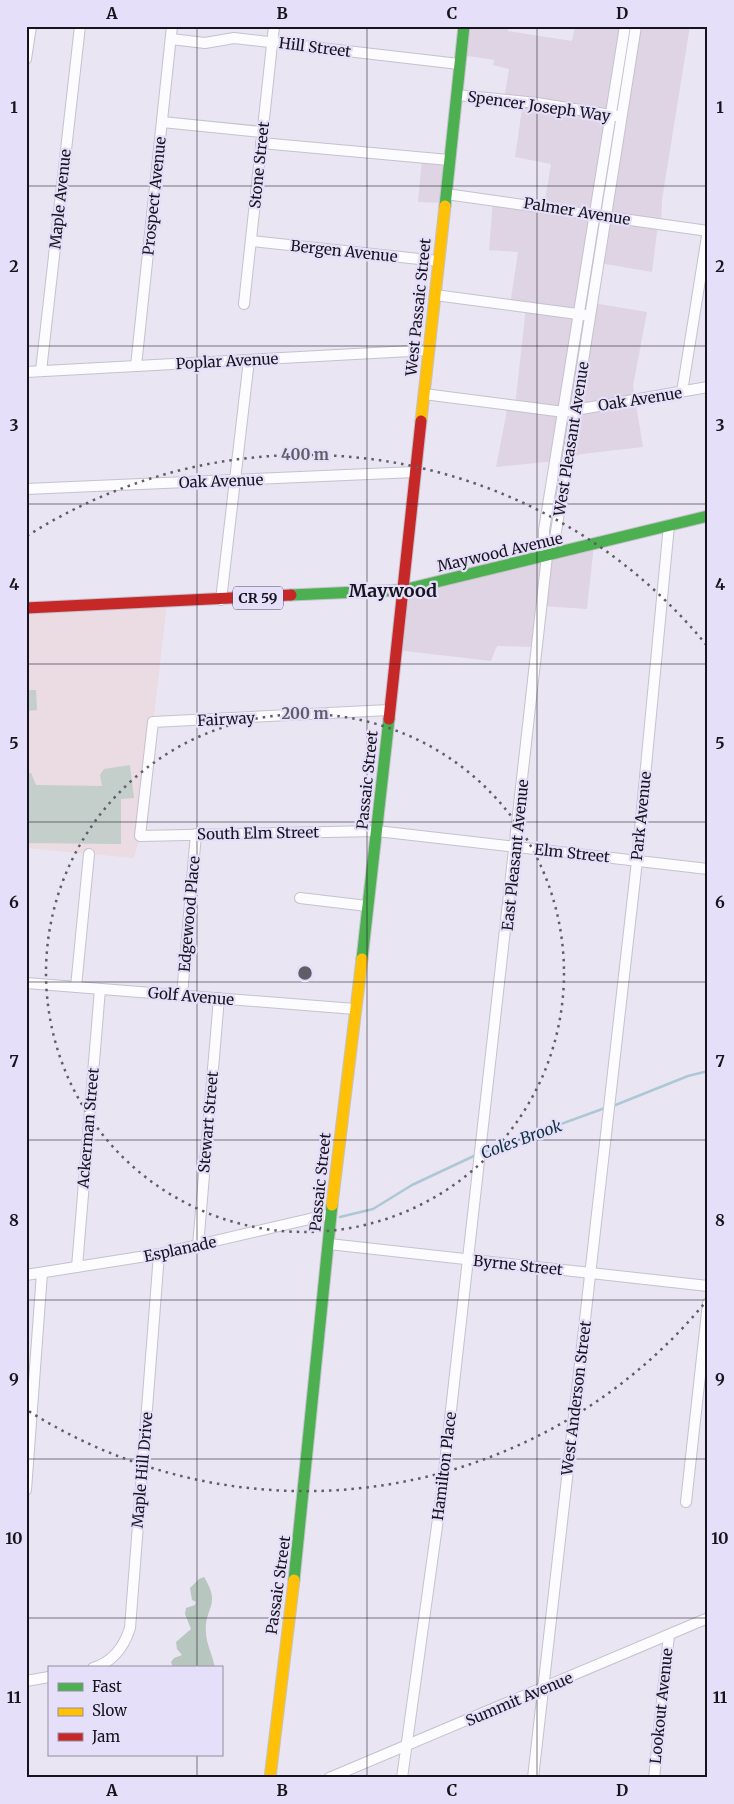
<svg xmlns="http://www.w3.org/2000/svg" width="734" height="1804" viewBox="0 0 734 1804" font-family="Merriweather,serif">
<rect width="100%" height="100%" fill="#e9e5f3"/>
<g fill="#ded4e4">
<polygon points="464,26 508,26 508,31 572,41 575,26 690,26 662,200 661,224 658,224 652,272 599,263 593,303 647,312 633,386 643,447 582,454 556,461 496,467 508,405 515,406 526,307 510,305 518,252 489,250 493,199 544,206 551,164 515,157 523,102 504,100 509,69 493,65 494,60 461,55"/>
<polygon points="422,158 449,160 445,203 418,202"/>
<polygon points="594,544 587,609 542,606 537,647 497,646 491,661 396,650 403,590"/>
</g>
<polygon fill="#ebdbe2" points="167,603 140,836 134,858 26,848 26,608"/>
<g fill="#c4cecb">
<polygon points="26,690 36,690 37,710 26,711"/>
<polygon points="130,765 134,798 121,799 121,844 26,843 26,773 31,773 36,785 102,786 100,775 104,769"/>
</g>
<path fill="#b8c6c0" d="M204 1577C222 1606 204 1607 206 1633 206 1643 213 1656 215 1668H173L171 1662 174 1658 182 1655 177 1649 176 1642 191 1629 185 1614 186 1608 195 1605 196 1602 192 1600 190 1588 199 1579Z"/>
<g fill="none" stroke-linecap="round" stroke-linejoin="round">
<g stroke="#aec7d6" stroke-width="2.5">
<polyline points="613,1106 688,1076 708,1071"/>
<polyline points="484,1152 605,1108"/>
<polyline points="340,1217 373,1209 412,1185 476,1155"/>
</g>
<defs>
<g id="street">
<polyline points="171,39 205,43 234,38 459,64"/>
<polyline points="26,59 31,26"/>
<polyline points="457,95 537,103 617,116"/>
<polyline points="162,122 262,132"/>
<polyline points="261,143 449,160"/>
<polyline points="446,194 708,231"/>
<polyline points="251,241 438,261"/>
<polyline points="435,295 585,315"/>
<polyline points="244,304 274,26"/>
<polyline points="136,366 172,26"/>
<polyline points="41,371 80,26"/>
<polyline points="26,372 429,350"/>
<polyline points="682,392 708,230"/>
<polyline points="424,394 564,412 708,387"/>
<polyline points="26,489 415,472"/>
<polyline points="547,556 555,538 636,26"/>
<polyline points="221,600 249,360"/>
<polyline points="389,710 153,722 140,836 377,831 708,869"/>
<polyline points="300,898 367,906"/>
<polyline points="26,983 355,1009"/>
<polyline points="76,987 89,854"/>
<polyline points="182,995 196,834"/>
<polyline points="329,1244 708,1286"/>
<polyline points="198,1246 219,998"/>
<polyline points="77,1267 100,989"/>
<polyline points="26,1275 159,1254 331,1214"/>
<polyline points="26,1490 42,1273"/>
<polyline points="686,1502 708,1303"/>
<path d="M93 1668C113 1662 124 1647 130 1628L159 1254"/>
<polyline points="26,1681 49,1677"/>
<polyline points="329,1778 708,1618"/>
<polyline points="402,1778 442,1490 547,556 544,545 544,530 625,26"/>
<polyline points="533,1778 637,861 669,525"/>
<polyline points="654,1778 669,1635"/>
</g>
<g id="fast">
<polyline points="445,206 464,26"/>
<polyline points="291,595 403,590 708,516"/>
<polyline points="362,959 389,719"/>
<polyline points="294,1580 332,1205"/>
</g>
<g id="slow">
<polyline points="421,421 445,206"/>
<polyline points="332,1205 362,959"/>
<polyline points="270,1778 294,1580"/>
</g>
<g id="jam">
<polyline points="26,608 291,595"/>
<polyline points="389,719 421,421"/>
</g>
</defs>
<use href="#street" stroke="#c5c2cd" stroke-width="12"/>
<use href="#fast" stroke="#c5c2cd" stroke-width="13"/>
<use href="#slow" stroke="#c5c2cd" stroke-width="13"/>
<use href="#jam" stroke="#c5c2cd" stroke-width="13"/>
<use href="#street" stroke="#fcfbfd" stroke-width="10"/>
<use href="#fast" stroke="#4caf50" stroke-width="11"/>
<use href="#slow" stroke="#ffc107" stroke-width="11"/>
<use href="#jam" stroke="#c62828" stroke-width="11"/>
</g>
<path fill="none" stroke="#17141d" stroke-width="1" stroke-opacity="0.55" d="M197 26V1668M367 26V1778M537 26V1778M26 186H708M26 346H708M26 504H708M26 664H708M26 822H708M26 982H708M26 1140H708M26 1300H708M26 1459H708M26 1618H708M197 1755V1778"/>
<g fill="none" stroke="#605d68" stroke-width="2.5" stroke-dasharray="2.5 5">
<circle cx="305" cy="973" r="259"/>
<path d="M708 1299A518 518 0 0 1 27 1410M27 536A518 518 0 0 1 708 647"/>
</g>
<g text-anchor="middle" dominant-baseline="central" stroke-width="4.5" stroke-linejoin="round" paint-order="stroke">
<rect fill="#e6dff9" stroke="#55515f" stroke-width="1" x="233" y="586.5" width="50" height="23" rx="4"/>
<g font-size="14" font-weight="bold" fill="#17141d">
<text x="258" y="598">CR 59</text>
</g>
<g font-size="15" fill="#17141d" stroke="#e6dff9">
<text transform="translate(315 47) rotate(7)">Hill Street</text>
<text transform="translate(539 106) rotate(8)">Spencer Joseph Way</text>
<text transform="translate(259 165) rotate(-84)">Stone Street</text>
<text transform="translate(154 196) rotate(-84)">Prospect Avenue</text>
<text transform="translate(60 199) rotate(-84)">Maple Avenue</text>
<text transform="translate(577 211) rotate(9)">Palmer Avenue</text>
<text transform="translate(344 251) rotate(6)">Bergen Avenue</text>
<text transform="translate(418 307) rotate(-84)">West Passaic Street</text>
<text transform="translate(227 361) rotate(-3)">Poplar Avenue</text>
<text transform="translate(640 399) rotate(-9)">Oak Avenue</text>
<text transform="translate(571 439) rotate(-81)">West Pleasant Avenue</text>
<text transform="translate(221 481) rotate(-2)">Oak Avenue</text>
<text transform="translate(500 552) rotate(-13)">Maywood Avenue</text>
<text transform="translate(226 719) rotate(-3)">Fairway</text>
<text transform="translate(367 780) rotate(-84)">Passaic Street</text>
<text transform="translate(641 816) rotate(-84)">Park Avenue</text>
<text transform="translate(258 833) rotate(-1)">South Elm Street</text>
<text transform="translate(572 853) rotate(6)">Elm Street</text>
<text transform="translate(515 855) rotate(-84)">East Pleasant Avenue</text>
<text transform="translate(189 914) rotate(-85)">Edgewood Place</text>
<text transform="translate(191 996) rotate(5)">Golf Avenue</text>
<text transform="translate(208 1122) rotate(-85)">Stewart Street</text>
<text transform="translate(88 1128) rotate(-85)">Ackerman Street</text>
<text transform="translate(320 1182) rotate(-84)">Passaic Street</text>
<text transform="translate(180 1249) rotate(-12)">Esplanade</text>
<text transform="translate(518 1265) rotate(6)">Byrne Street</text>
<text transform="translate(576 1398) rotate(-83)">West Anderson Street</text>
<text transform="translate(444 1466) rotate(-83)">Hamilton Place</text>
<text transform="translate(142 1470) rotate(-85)">Maple Hill Drive</text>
<text transform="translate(278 1585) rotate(-82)">Passaic Street</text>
<text transform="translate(519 1699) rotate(-23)">Summit Avenue</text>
<text transform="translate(661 1706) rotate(-84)">Lookout Avenue</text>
</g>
<g font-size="16" font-style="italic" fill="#0e333e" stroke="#e6dff9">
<text transform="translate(521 1139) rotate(-20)">Coles Brook</text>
</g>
<g font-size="18" font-weight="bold" fill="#17141d" stroke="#e6dff9">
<text x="393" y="590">Maywood</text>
</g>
</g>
<circle cx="305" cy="973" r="8" fill="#605d68" stroke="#e6dff9" stroke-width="2.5"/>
<g font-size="15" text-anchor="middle" font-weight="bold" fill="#605d68" stroke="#e6dff9" stroke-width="4.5" stroke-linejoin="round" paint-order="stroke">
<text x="305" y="460">400 m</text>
<text x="305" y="719">200 m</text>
</g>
<rect width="734" height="1804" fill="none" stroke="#e6dff9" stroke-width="55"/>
<rect x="48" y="1666" width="175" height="90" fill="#e6dff9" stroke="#938ea1"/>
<rect x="58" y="1683" width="25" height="8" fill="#4caf50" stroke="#938ea1"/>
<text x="92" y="1692" font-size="15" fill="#17141d">Fast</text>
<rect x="58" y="1708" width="25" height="8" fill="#ffc107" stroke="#938ea1"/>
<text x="92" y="1716" font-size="15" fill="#17141d">Slow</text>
<rect x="58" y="1733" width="25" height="8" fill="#c62828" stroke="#938ea1"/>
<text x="92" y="1742" font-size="15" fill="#17141d">Jam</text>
<rect x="28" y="28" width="678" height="1748" fill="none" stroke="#17141d" stroke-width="2"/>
<g font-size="16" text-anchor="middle" font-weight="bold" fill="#17141d">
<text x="112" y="19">A</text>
<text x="282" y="19">B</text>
<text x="452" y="19">C</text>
<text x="622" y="19">D</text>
<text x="14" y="113">1</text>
<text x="720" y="113">1</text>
<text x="14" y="272">2</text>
<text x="720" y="272">2</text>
<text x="14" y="431">3</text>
<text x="720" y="431">3</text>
<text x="14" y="590">4</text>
<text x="720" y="590">4</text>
<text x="14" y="749">5</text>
<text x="720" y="749">5</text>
<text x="14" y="908">6</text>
<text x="720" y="908">6</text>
<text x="14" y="1067">7</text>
<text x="720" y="1067">7</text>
<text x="14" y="1226">8</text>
<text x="720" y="1226">8</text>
<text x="14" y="1385">9</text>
<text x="720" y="1385">9</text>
<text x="14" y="1544">10</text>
<text x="720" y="1544">10</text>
<text x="14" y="1703">11</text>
<text x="720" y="1703">11</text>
<text x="112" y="1796">A</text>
<text x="282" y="1796">B</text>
<text x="452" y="1796">C</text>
<text x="622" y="1796">D</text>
</g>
</svg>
